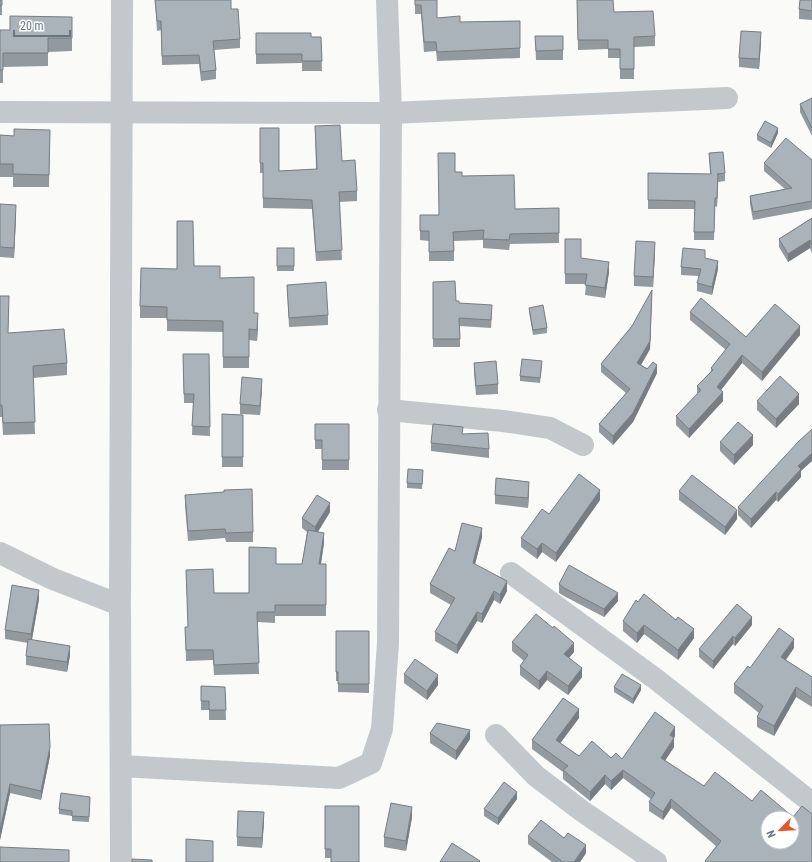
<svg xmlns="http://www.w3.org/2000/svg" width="812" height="862" viewBox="0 0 812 862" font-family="'Roboto Condensed',sans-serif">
<rect width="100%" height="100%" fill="#fafaf8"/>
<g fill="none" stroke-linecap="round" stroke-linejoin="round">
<g stroke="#c3c8cc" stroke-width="22">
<polyline points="0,112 391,113 727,98"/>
<polyline points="388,410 503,421 550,428 583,445"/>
<polyline points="0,553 53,579 120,605"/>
<polyline points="511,573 657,680 812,803"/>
<polyline points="496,735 536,776 582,811 656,862"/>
<polyline points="121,766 339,778 371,763 382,729 388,643 391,113 387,0"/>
<polyline points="121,862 120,605 122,0"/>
</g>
</g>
<g fill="#929a9f">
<rect x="0" y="0" width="2" height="15"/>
<polygon points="155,0 231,0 231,9 240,39 240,48 214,50 216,70 216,79 201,81 199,64 162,65 161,30 157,31"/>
<polygon points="415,0 437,18 460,22 520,21 520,58 437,61 436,51 424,52 421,14 415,14"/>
<polygon points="577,0 614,12 655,36 655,46 634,47 634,79 620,79 620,58 608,58 608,49 578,50"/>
<polygon points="812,0 812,20 799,19 799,9"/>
<polygon points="72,17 72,51 48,52 48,66 3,67 3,83 0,83 0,30 10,30"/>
<polygon points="256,33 311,37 321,37 322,71 302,71 302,63 256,64"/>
<polygon points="535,36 563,36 563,60 536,60"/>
<polygon points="761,42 759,69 739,67 739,58"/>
<polygon points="812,98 812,136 800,112 800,104"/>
<polygon points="315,126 342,161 357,191 357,201 339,202 342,260 316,261 312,209 263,208 263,173 260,173 260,128 279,171 316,169"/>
<polygon points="50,130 49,187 13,187 13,177 0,177 0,135 14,136"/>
<polygon points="778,133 771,148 757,140 757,135"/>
<polygon points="709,153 725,173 725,181 718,182 717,207 715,206 714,240 694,240 694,209 648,209 648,173 710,174"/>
<polygon points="812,160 812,209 753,220 750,204 750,196 785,189 764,171 764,163"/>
<polygon points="455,172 515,209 559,233 559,243 510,244 509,250 483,248 483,240 454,241 454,261 429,261 429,241 420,240 420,215 439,215"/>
<polygon points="0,204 16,214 14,258 0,257"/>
<polygon points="812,218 812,253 810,248 788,262 779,247 779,239"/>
<polygon points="565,239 581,258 609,272 605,298 585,295 586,284 565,284"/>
<rect x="277" y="248" width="17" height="23"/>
<polygon points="655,252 653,287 634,286 634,276"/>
<polygon points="705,258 718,269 712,295 697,291 697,283 699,276 681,275 681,267"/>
<polygon points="194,266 220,278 254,313 258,324 257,341 249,340 249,368 223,368 223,332 167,331 167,318 140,318 140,306 177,269"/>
<polygon points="433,282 459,303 492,313 491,328 460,326 460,347 433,347"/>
<polygon points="287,285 328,315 328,325 289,327"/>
<polygon points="0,296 9,308 8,333 67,363 67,375 33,378 35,434 3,435 2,417 0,417"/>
<polygon points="652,298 650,349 641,365 657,373 633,422 613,445 599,432 599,424 626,393 601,372 601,364 632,326"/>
<polygon points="529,308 547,328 547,333 533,335 529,312"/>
<polygon points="690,312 746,337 800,335 762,381 742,363 721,390 723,401 689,438 676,425 676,416 697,394 697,386 711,371 711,368 726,350 690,320"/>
<polygon points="183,354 209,354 210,436 192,435 193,403 184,403"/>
<polygon points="474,363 498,384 498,394 476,395 474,373"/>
<polygon points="542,366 540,383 520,381 520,376"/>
<polygon points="262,388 260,415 240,414 240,404"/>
<polygon points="757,401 799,404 776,428 757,410"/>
<polygon points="222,414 243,415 243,467 222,467"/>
<polygon points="315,424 349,424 349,470 322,470 322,449 315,449"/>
<polygon points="720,442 753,445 734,465 720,451"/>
<polygon points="431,443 489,449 489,458 431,451"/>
<polygon points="801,471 801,477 778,502 776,500 751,528 738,515 738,507"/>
<polygon points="423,475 422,489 407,488 407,483"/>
<polygon points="529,491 528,508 495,504 495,495"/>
<polygon points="679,491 737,519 725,535 679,500"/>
<polygon points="185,495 253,532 253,542 226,542 225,538 188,541 185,505"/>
<polygon points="600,500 556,562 542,552 537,559 521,547 521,538 549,514"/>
<polygon points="330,512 318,532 324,543 321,564 326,564 326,616 275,616 275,623 257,622 259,674 214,675 213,660 186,661 185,627 188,627 186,570 214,593 249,593 276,564 302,564 307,532 302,528 302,518"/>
<polygon points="482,537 475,564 507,591 500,604 494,600 482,623 477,621 457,654 435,641 435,632 451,605 430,593 430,584 455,551"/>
<polygon points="559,584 618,601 604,617 564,596 559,593"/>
<polygon points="39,599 32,640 70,655 67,672 26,665 26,656 28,643 5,639 5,630"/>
<polygon points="676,620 694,638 678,660 644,634 637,643 623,631 623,621"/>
<polygon points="752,625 735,646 733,644 713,669 699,657 699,649"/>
<polygon points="336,631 369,631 369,693 338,692 338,681 336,681"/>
<polygon points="512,642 574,652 569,658 582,677 568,695 547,680 539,690 520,675 520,666 524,661 512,651"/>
<polygon points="794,648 786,660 812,677 812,707 796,697 774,736 757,727 757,717 759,713 734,693 734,684 750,668"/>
<polygon points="404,674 438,685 427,700 404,683"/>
<polygon points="201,686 225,687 226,720 209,720 209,710 201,710"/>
<polygon points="614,687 641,690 633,704 614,692"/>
<polygon points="579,718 560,743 579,756 622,759 675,736 674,738 674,747 665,760 812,862 705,862 705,861 716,846 671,808 663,820 649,811 649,802 651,799 623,778 611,790 605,784 590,801 563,779 563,772 532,749 532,740"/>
<polygon points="0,725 50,756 41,800 10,793 0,840"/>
<polygon points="430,733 470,739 456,760 430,743"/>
<polygon points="90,797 89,822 72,821 72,816 59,814 59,809"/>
<polygon points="517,799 498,825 484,816 484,809"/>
<polygon points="325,806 359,806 331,858 325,858"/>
<polygon points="412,817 406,851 384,847 384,837"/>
<polygon points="264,822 262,848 237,846 237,837"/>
<polygon points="528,836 564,838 586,853 580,862 552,862 528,844"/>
</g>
<g fill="#777d82">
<polygon points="761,32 761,42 759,69 759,59"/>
<polygon points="778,128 778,133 771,148 771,143"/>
<polygon points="718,174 718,182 717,207 717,198"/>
<polygon points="16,205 16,214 14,258 14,248"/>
<polygon points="810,240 810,248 788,262 788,254"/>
<polygon points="655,242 655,252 653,287 653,277"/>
<polygon points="718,261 718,269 712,295 712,287"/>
<polygon points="609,262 609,272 605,298 605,288"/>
<polygon points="652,290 650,349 637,372 637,363"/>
<polygon points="258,313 258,324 257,341 257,330"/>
<polygon points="800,326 800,335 762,381 762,372"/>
<polygon points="742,355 742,363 717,395 717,387"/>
<polygon points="657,365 657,373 633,422 613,445 613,436"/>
<polygon points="262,379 262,388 260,415 260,406"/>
<polygon points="723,392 723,401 689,438 689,429"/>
<polygon points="799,394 799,404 776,428 776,419"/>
<polygon points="753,435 753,445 734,465 734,455"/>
<polygon points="812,453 812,461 801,471 801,477 778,502 778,494 798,466"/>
<polygon points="529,482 529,491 528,508 528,498"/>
<polygon points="600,490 600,500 556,562 556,553"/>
<polygon points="776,492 776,500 751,528 751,519"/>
<polygon points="330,503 330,512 315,536 315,527"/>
<polygon points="737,510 737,519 725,535 725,527"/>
<polygon points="482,528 482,537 473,572 473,563"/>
<polygon points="324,533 324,543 319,575 319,564"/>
<polygon points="542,543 542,552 537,559 537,549"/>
<polygon points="507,581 507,591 500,604 500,595"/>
<polygon points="39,590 39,599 31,644 31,634"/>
<polygon points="494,591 494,600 482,623 482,614"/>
<polygon points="618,593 618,601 604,617 604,609"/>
<polygon points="477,612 477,621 457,654 457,645"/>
<polygon points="752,617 752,625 735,646 735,638"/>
<polygon points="644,625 644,634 637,643 637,633"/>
<polygon points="694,629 694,638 678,660 678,650"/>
<polygon points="733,636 733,644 713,669 713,661"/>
<polygon points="794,639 794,648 781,666 781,657"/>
<polygon points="574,643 574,652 564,663 564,654"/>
<polygon points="70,646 70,655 67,672 67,662"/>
<polygon points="582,668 582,677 568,695 568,686"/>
<polygon points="547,671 547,680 539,690 539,681"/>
<polygon points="438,675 438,685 427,700 427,691"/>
<polygon points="641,685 641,690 633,704 633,699"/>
<polygon points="796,687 796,697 774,736 774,726"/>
<polygon points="579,709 579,718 556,749 556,740"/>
<polygon points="675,727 675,736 674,738 674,747 661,767 661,758 670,735"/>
<polygon points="470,730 470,739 456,760 456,751"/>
<polygon points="50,747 50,756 41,800 41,791"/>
<polygon points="623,770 623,778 611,790 611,781"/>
<polygon points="605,775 605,784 590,801 590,792"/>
<polygon points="10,784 10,793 0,840 0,831"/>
<polygon points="517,792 517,799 498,825 498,818"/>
<polygon points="671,799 671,808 663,820 663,812"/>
<polygon points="412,807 412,817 406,851 406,841"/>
<polygon points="264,812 264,822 262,848 262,838"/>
<polygon points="586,845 586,853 580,862 574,862"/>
</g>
<g fill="#aab3b9" stroke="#777d82" fill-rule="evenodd">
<polygon points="0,0 2,0 2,5 0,6"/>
<polygon points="155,0 231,0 231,9 238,9 240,39 213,41 216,70 201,72 199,55 162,56 161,21 157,21"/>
<polygon points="415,0 437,0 437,18 460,16 460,22 520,21 520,48 437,52 436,42 424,42 421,5 415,5"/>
<polygon points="577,0 613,0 614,12 653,11 655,36 634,37 634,69 620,69 620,49 608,49 608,40 578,40"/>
<polygon points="800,0 812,0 812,11 799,9"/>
<polygon points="10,16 72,17 72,38 48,38 48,53 3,53 3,70 0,70 0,30 10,30"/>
<polygon points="741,31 761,32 759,59 739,58"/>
<polygon points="256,33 311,33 311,37 321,37 322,61 302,61 302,54 256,54"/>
<polygon points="535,36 563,36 563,50 536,51"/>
<polygon points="812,98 812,128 800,104"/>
<polygon points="765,121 778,128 771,143 757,135"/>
<polygon points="340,125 342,161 355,160 357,191 339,192 342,250 316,252 312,200 263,198 263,163 260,163 260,128 279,128 279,171 317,169 315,126"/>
<polygon points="14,129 50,130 49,175 13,174 13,164 0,164 0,135 14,136"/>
<polygon points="786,138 812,160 812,201 753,212 750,196 792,188 764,163"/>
<polygon points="723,152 725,173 717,174 718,174 717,198 715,198 714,232 694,232 695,201 648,200 648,173 711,174 709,153"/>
<polygon points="438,153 455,153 455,172 462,172 462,176 514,175 515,209 559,208 559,233 510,234 509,240 483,239 484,230 453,232 454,251 429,252 429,231 420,231 420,215 439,215"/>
<polygon points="0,204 16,205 14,248 0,247"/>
<polygon points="812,218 812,245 810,240 788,254 779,239"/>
<polygon points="177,221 193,221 194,266 220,266 220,278 254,277 254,313 258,313 257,330 249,329 249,357 223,357 223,321 167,320 167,307 140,306 141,268 177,269"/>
<polygon points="565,239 581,239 581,258 609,262 605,288 585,285 587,274 565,274"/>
<polygon points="636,241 655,242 653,277 634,276"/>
<rect x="277" y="248" width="17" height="18"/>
<polygon points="683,248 705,250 705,258 718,261 712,287 697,283 701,269 681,267"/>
<polygon points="455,281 456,301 459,301 459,303 492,305 491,320 459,318 460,339 433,339 433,282"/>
<polygon points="326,282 328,315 289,318 287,285"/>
<polygon points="652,290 650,341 637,363 647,369 653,362 657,365 633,413 613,436 599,424 630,389 601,364 632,326"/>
<polygon points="0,296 9,296 8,333 64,329 67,363 33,366 35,422 3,423 2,405 0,405"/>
<polygon points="701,298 746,337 775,304 800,326 762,372 742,355 717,387 723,392 689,429 676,416 701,390 697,386 713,370 711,368 730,344 690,312"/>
<polygon points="543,305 547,328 533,330 529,308"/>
<polygon points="183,354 209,354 210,427 192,426 194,394 184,394"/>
<polygon points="522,359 542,361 540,378 520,376"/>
<polygon points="496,361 498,384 476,386 474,363"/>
<polygon points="780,376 799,394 776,419 757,401"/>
<polygon points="242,377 262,379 260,406 240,404"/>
<polygon points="222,414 243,415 243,457 222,457"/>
<polygon points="738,422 753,435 734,455 720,442"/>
<polygon points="315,424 349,424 349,460 322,460 322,440 315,440"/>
<polygon points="433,424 463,427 462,434 488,433 489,449 431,443"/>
<polygon points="812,429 812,453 798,466 801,469 778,494 776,492 751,519 738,507 798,442"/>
<polygon points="408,469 423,470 422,484 407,483"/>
<polygon points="579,474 600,490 556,553 542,543 537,549 521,538 542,509 549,514"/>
<polygon points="692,475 737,510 725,527 679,491"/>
<polygon points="496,478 529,482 528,498 495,495"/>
<polygon points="252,489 253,532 226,533 225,529 188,531 185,495 224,492 224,490"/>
<polygon points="317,495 330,503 315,527 302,518"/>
<polygon points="462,523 482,528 473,563 507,581 500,595 494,591 482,614 477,612 457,645 435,632 455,598 430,584 449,548 455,551"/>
<polygon points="308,530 324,533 319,564 326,564 326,605 275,605 275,612 257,612 259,663 214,665 213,650 186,650 185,627 188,627 186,570 213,569 214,593 249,593 249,547 276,548 276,564 302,564"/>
<polygon points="569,565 618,593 604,609 564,588 559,584"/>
<polygon points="12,585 39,590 31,634 5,630"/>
<polygon points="644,594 676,620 678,617 694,629 678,650 644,625 637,633 623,621 636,600 638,602"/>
<polygon points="737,604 752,617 735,638 733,636 713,661 699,649"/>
<polygon points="536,614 553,628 554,626 574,643 564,654 582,668 568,686 547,671 539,681 520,666 528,655 512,642"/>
<polygon points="779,628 794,639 781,657 812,677 812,698 796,687 774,726 757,717 763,706 734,684 748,666 750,668"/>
<polygon points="336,631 369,631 369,684 338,684 338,672 336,672"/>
<polygon points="28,639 70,646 67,662 26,656"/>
<polygon points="415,659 438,675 427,691 404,674"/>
<polygon points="622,674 641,685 633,699 614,687"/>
<polygon points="201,686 225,687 226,710 209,710 209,701 201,701"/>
<path d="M563 698 579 709 556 740 579 756 592 741 611 758 616 753 622 759 655 712 675 727 670 735 674 738 661 758 704 786 715 772 752 801 761 790 793 817 802 806 812 814V862H707L705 861 721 841 671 799 663 812 649 802 655 793 623 770 611 781 605 775 590 792 563 770 568 766 532 740ZM768 818H792V842H768Z"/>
<polygon points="437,723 470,730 456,751 430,733"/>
<polygon points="49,724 50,747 41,791 10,784 0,831 0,725"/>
<polygon points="504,782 517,792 498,818 484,809"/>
<polygon points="61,793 90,797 89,817 72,816 72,811 59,809"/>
<polygon points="391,803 412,807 406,841 384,837"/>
<polygon points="325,806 359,806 359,862 331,862 331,849 325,849"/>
<polygon points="238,811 264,812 262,838 237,837"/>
<polygon points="541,820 564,838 568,833 586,845 574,862 563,862 528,836"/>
<polygon points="186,839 213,841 213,862 186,862"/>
<polygon points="452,843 480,861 479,862 440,862"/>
<polygon points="0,847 69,850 69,862 0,862"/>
<polygon points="132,859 152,860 152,862 132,862"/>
</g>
<g transform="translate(780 830) rotate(246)"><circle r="19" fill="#ffffff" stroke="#c1c8cd"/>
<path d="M0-3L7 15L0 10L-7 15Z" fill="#e4572e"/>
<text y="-6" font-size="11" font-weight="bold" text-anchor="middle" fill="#657683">N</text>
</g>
<path d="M14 30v6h56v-6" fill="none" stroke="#657683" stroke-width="2"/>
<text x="20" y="30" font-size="12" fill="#657683" stroke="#ffffff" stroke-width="3" paint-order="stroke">20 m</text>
</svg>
